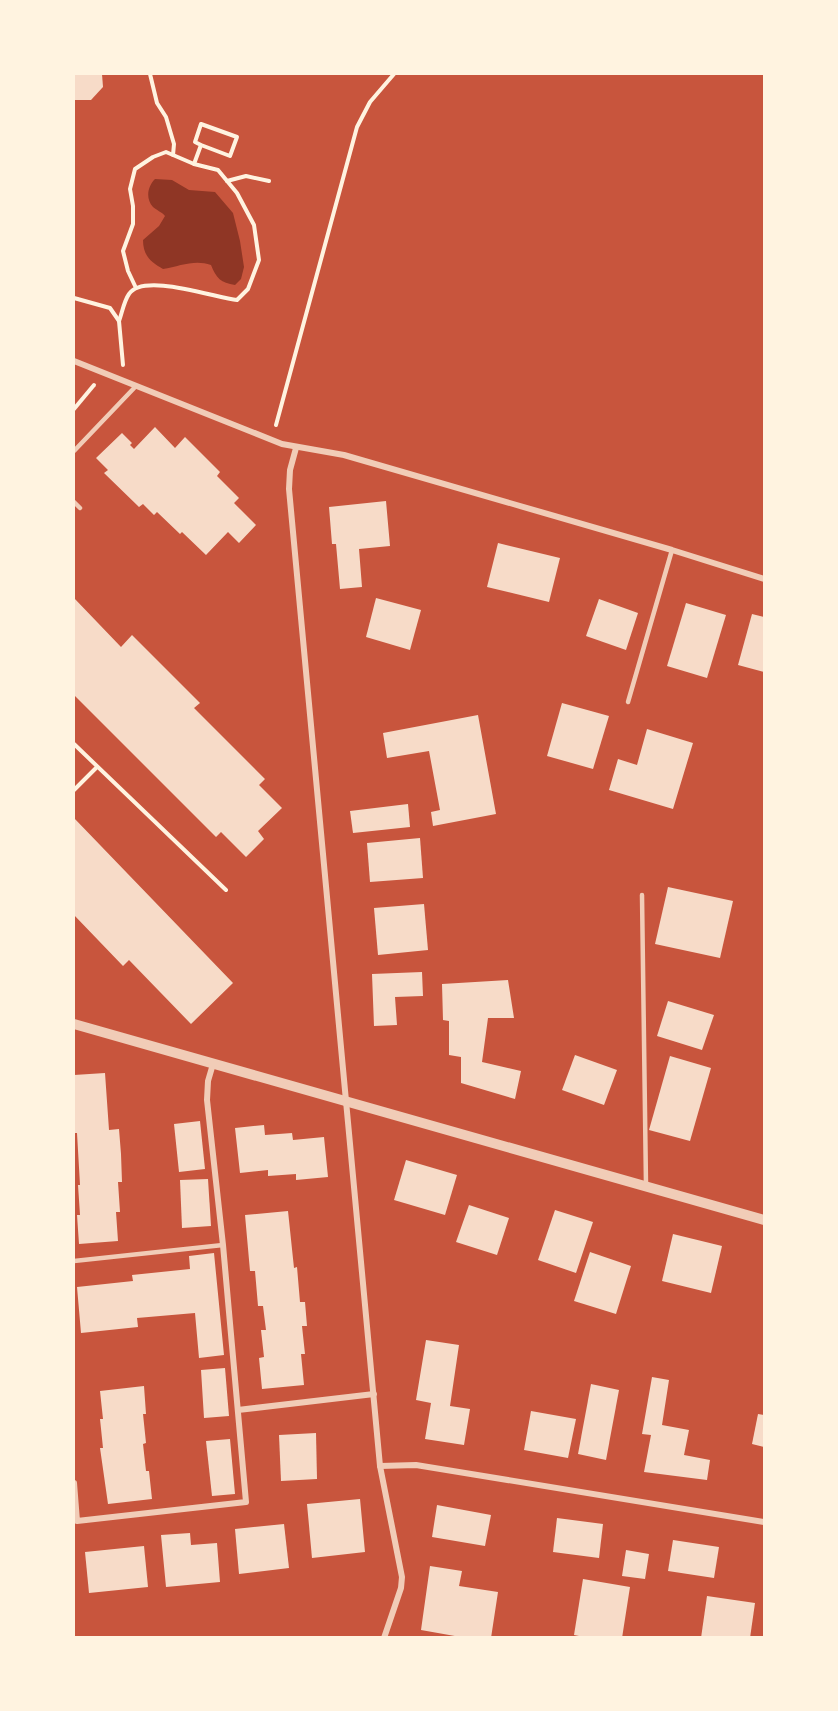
<svg xmlns="http://www.w3.org/2000/svg" width="838" height="1711" viewBox="0 0 838 1711" font-family="Georgia,serif">
<rect width="100%" height="100%" fill="#c8553d"/>
<path fill="#8f3625" d="M155 179 172 180 189 190 215 192 233 213 240 241 244 267 241 279 235 285C221 283 216 278 211 265 195 259 180 266 163 269 151 262 143 256 143 240L159 226 165 216C162 212 156 210 153 207 145 198 148 186 155 179Z"/>
<g fill="#f7dbc8">
<polygon points="74,74 102,74 103,87 91,100 74,100"/>
<polygon points="155,427 175,448 185,437 220,472 217,476 239,498 234,503 256,525 239,543 228,532 206,555 182,532 180,534 157,512 154,515 143,504 139,507 104,473 108,470 96,458 122,433 132,443 130,445 134,449"/>
<polygon points="386,501 390,546 359,549 362,587 340,589 336,544 332,544 329,507"/>
<polygon points="498,543 560,558 549,602 487,587"/>
<polygon points="74,598 121,647 132,635 200,703 194,708 265,779 259,785 282,808 258,831 264,839 246,857 221,832 216,837 74,695"/>
<polygon points="376,598 421,610 410,650 366,637"/>
<polygon points="599,599 638,613 626,650 586,636"/>
<polygon points="686,603 726,615 707,678 667,666"/>
<polygon points="752,614 764,617 764,672 738,665"/>
<polygon points="562,703 609,716 593,769 547,756"/>
<polygon points="478,715 496,814 433,826 431,812 440,810 429,751 387,758 383,733"/>
<polygon points="647,729 693,743 673,809 609,790 618,759 637,765"/>
<polygon points="408,804 410,827 353,833 350,811"/>
<polygon points="74,818 233,983 191,1024 129,960 123,966 74,915"/>
<polygon points="420,838 423,878 370,882 367,843"/>
<polygon points="668,887 733,901 720,958 655,944"/>
<polygon points="424,904 428,950 378,955 374,908"/>
<polygon points="422,972 423,996 395,997 397,1025 374,1026 372,974"/>
<polygon points="508,980 514,1018 488,1018 482,1062 521,1071 515,1099 461,1083 461,1057 449,1055 449,1021 443,1020 442,984"/>
<polygon points="668,1001 714,1015 702,1050 657,1036"/>
<polygon points="575,1055 617,1070 604,1105 562,1090"/>
<polygon points="670,1056 711,1068 690,1141 649,1130"/>
<polygon points="105,1073 109,1130 119,1129 121,1154 122,1182 118,1182 120,1212 116,1212 118,1241 79,1244 77,1215 80,1215 78,1185 80,1185 77,1133 74,1133 74,1075"/>
<polygon points="200,1121 205,1169 179,1172 174,1124"/>
<polygon points="264,1125 265,1135 292,1133 293,1140 324,1137 328,1177 296,1180 296,1174 268,1176 268,1170 240,1173 235,1128"/>
<polygon points="406,1160 457,1175 445,1215 394,1200"/>
<polygon points="208,1179 211,1226 182,1228 180,1180"/>
<polygon points="469,1205 509,1218 497,1255 456,1242"/>
<polygon points="555,1210 593,1222 576,1273 538,1260"/>
<polygon points="288,1211 294,1268 297,1267 300,1302 305,1302 307,1326 302,1326 305,1354 301,1354 304,1385 262,1389 259,1358 264,1357 261,1330 266,1330 263,1306 258,1306 255,1271 250,1271 245,1215"/>
<polygon points="673,1234 722,1246 711,1293 662,1281"/>
<polygon points="590,1252 631,1266 616,1314 574,1301"/>
<polygon points="214,1253 224,1355 199,1358 195,1313 137,1318 138,1327 81,1333 77,1287 133,1281 132,1275 190,1269 189,1256"/>
<polygon points="426,1340 459,1345 450,1406 470,1409 464,1445 425,1439 431,1403 416,1400"/>
<polygon points="225,1368 229,1416 204,1418 201,1370"/>
<polygon points="652,1377 669,1380 662,1425 689,1430 684,1455 710,1460 707,1480 644,1472 651,1435 642,1434"/>
<polygon points="591,1384 619,1390 606,1460 578,1454"/>
<polygon points="144,1386 146,1414 143,1414 146,1443 143,1444 146,1471 149,1471 152,1499 108,1504 100,1448 103,1448 100,1419 103,1419 100,1391"/>
<polygon points="531,1411 576,1419 568,1458 524,1450"/>
<polygon points="758,1414 764,1415 764,1447 752,1444"/>
<polygon points="316,1433 317,1479 281,1481 279,1435"/>
<polygon points="230,1439 235,1494 212,1496 206,1441"/>
<polygon points="360,1499 365,1552 312,1558 307,1504"/>
<polygon points="437,1505 491,1515 485,1546 432,1537"/>
<polygon points="557,1518 603,1524 599,1558 553,1552"/>
<polygon points="284,1524 289,1568 239,1574 235,1529"/>
<polygon points="190,1533 191,1545 217,1543 220,1582 166,1587 161,1535"/>
<polygon points="673,1540 719,1547 714,1578 668,1571"/>
<polygon points="144,1546 148,1587 89,1593 85,1552"/>
<polygon points="626,1550 649,1554 645,1579 622,1576"/>
<polygon points="430,1566 462,1571 459,1586 498,1592 491,1638 466,1638 421,1630"/>
<polygon points="583,1579 630,1587 622,1638 589,1638 574,1635"/>
<polygon points="707,1596 755,1603 750,1638 701,1638"/>
</g>
<g fill="none" stroke-linecap="round" stroke-linejoin="round">
<g stroke="#fff3e0" stroke-width="4">
<polyline points="150,74 157,103 166,117 174,144 173,155"/>
<polyline points="194,164 201,145 230,156 237,137 201,124 195,142 201,145"/>
<polyline points="227,181 246,176 269,181"/>
<polyline points="74,298 110,308 119,321 123,365"/>
<path d="M119 321C122 313 124 301 129 294 143 272 216 298 237 300L248 289 259 260 254 225 237 193 218 170 194 164 166 152 153 157 135 169 130 189 133 206V224L123 251 128 271 136 288"/>
<polyline points="74,409 94,385"/>
<polyline points="276,425 357,127 370,102 394,74"/>
<polyline points="74,744 226,890"/>
<polyline points="74,790 97,767"/>
</g>
<g stroke="#f1ccb7" stroke-width="4.5">
<polyline points="74,451 136,386"/>
<polyline points="74,502 80,508"/>
<polyline points="628,702 672,550"/>
<polyline points="642,895 646,1185"/>
<polyline points="74,1261 223,1245"/>
</g>
<g stroke="#f1ccb7" stroke-width="6">
<polyline points="74,361 282,444 344,455 672,550 764,579"/>
<polyline points="296,448 290,470 289,489 380,1466 402,1577 401,1588 384,1638"/>
<polyline points="238,1410 374,1394"/>
<polyline points="380,1466 416,1465 764,1522"/>
<polyline points="74,1483 77,1521 246,1502 223,1245 207,1100 208,1081 213,1064"/>
</g>
<polyline stroke="#f1ccb7" stroke-width="10" points="74,1024 764,1220"/>
</g>
<rect width="838" height="1711" fill="none" stroke="#fff3e0" stroke-width="150"/>
</svg>
